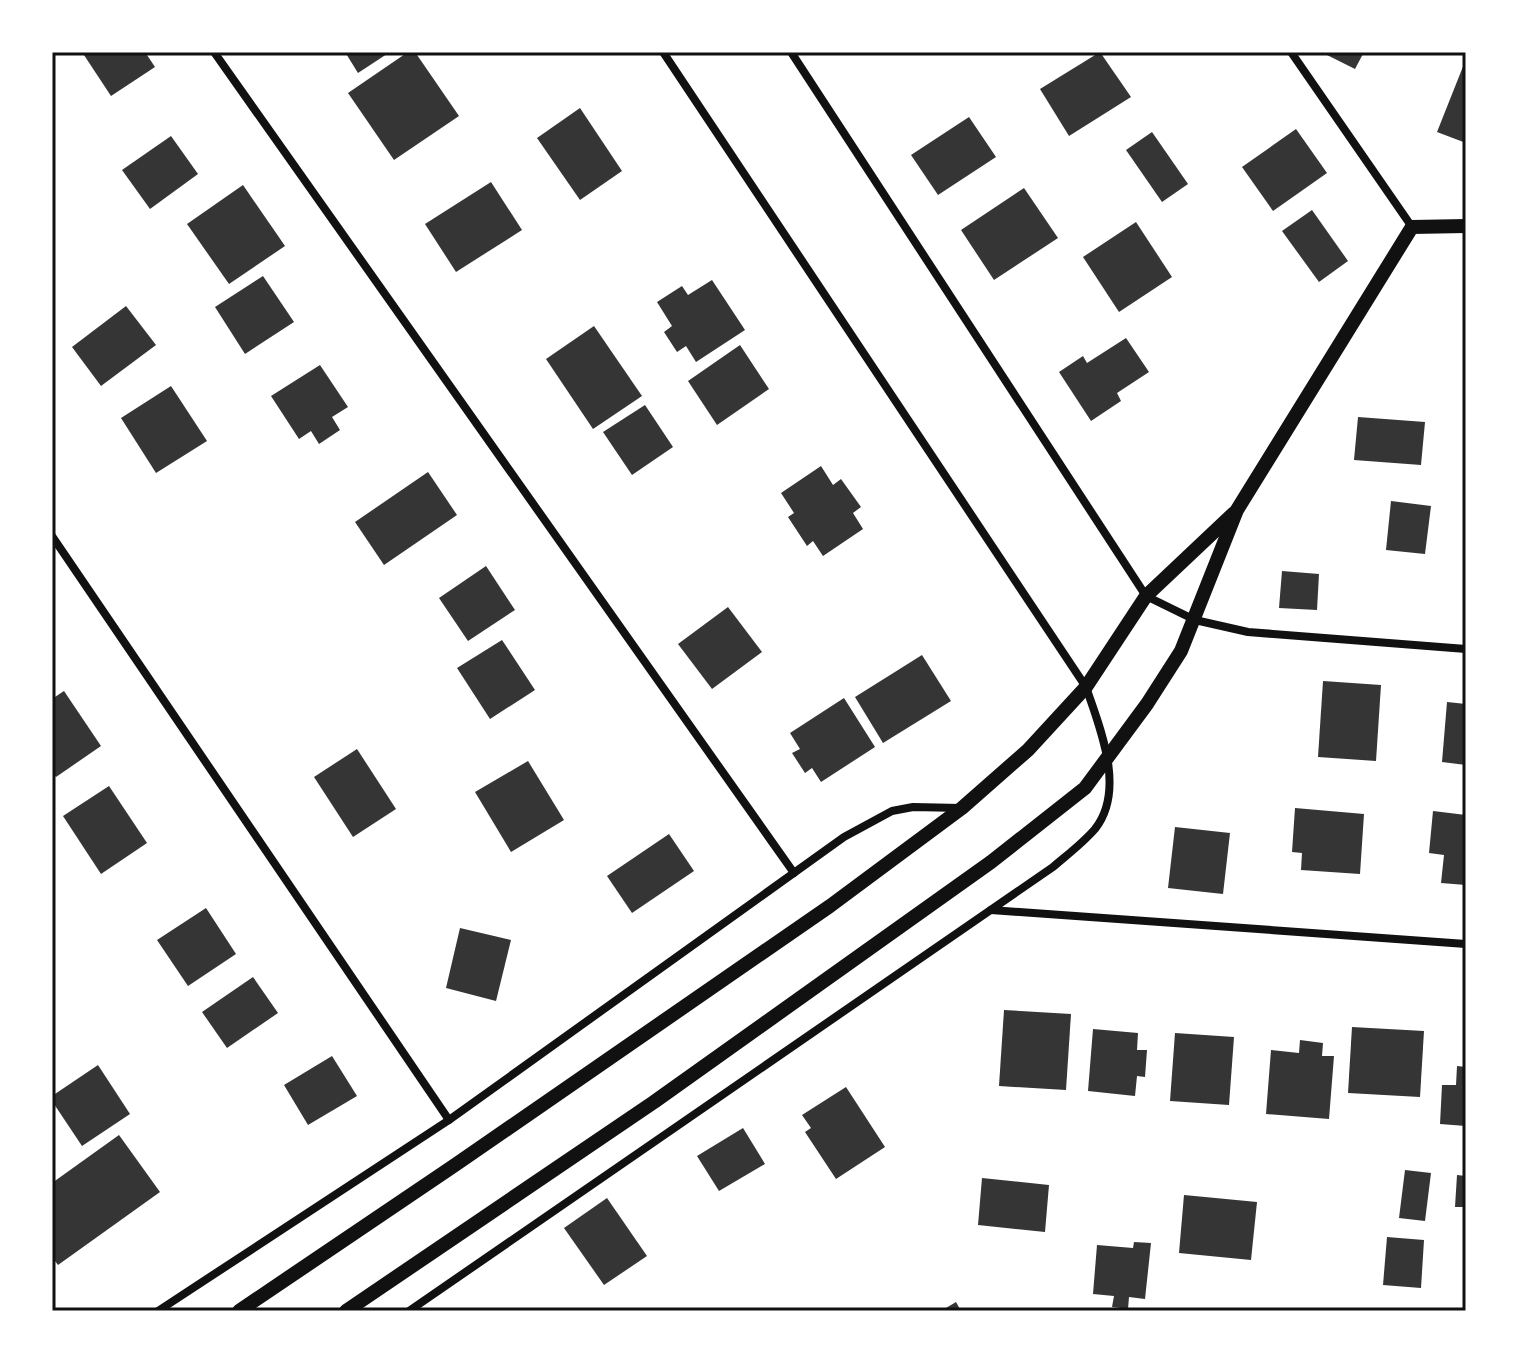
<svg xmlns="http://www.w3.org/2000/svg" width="1518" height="1363" viewBox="0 0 1518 1363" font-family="'PT Sans Narrow',sans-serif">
<rect width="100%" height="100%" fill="#fff"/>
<g fill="#353535">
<polygon points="82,52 145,52 155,67 111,96"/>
<polygon points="345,52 390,52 358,73"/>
<polygon points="408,52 415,52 459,116 394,160 348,93"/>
<polygon points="1100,52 1131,97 1069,136 1040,89"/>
<polygon points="1321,52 1364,52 1355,69"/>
<polygon points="1466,59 1466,143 1437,132"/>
<polygon points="580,108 622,171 580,200 537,138"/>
<polygon points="969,117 996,157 938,195 911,155"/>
<polygon points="1296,129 1327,173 1273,211 1242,167"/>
<polygon points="1152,132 1188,184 1162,202 1126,150"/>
<polygon points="171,136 198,174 150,209 122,170"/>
<polygon points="491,182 522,230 456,272 425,224"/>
<polygon points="243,185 285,246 229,284 187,224"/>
<polygon points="1024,188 1058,238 994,280 961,230"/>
<polygon points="1312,210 1348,261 1319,282 1282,231"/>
<polygon points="1136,222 1172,277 1119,312 1083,257"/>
<polygon points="263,276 294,322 245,354 215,307"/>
<polygon points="712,280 745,330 696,362 686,346 677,352 664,332 672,326 657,302 682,286 688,295"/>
<polygon points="126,306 156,345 101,386 72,347"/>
<polygon points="594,326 642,396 593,429 546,359"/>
<polygon points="1126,338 1149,372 1117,393 1121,401 1091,421 1059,372 1083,356 1087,363"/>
<polygon points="740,345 769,389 717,425 688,381"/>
<polygon points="320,365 348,407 332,417 340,430 319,444 311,431 299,439 271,396"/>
<polygon points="171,386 207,441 156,473 121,418"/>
<polygon points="645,405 673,447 632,475 603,432"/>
<polygon points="1358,417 1425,422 1421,465 1354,460"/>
<polygon points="821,466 833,485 841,479 861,507 853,513 863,529 823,556 813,541 807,546 788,517 794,513 781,493"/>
<polygon points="428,472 457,515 384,565 355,522"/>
<polygon points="1391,501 1431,506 1425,554 1386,550"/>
<polygon points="486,566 515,610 468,641 439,598"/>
<polygon points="1282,571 1319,574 1317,610 1279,608"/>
<polygon points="728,607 762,652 712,689 678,644"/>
<polygon points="502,640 535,690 490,719 457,668"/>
<polygon points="922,655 951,701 883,743 855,697"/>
<polygon points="1323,681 1381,685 1376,761 1318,757"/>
<polygon points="64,691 101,746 56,777 52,772 52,699"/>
<polygon points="844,698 875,747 821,782 812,768 805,773 792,753 800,749 790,733"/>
<polygon points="1447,702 1466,704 1466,765 1442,762"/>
<polygon points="357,749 396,809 353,837 314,777"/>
<polygon points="528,761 564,820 511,852 475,792"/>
<polygon points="109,786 147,843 101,874 63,816"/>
<polygon points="1295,808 1364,814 1360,874 1301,870 1302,853 1292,852"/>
<polygon points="1433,811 1466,815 1466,885 1441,883 1444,855 1429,853"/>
<polygon points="1175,827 1230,833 1223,894 1168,888"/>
<polygon points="669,834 694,871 632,913 607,876"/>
<polygon points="206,908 236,954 188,986 157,940"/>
<polygon points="460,928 511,940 496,1001 446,988"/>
<polygon points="253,977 278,1013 227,1048 202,1012"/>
<polygon points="1004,1010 1071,1014 1066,1090 999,1086"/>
<polygon points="1352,1027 1424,1031 1420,1097 1348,1093"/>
<polygon points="1093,1029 1138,1033 1137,1050 1147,1050 1145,1077 1137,1076 1135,1096 1088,1091"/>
<polygon points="1175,1033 1234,1037 1229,1105 1170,1101"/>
<polygon points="1300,1040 1323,1043 1322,1056 1334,1056 1329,1119 1266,1114 1271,1050 1299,1053"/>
<polygon points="332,1056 357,1096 308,1125 284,1085"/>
<polygon points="98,1065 130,1114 82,1146 52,1101 52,1096"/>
<polygon points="1457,1066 1466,1067 1466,1126 1440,1124 1442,1085 1456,1085"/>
<polygon points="846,1087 885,1147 836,1179 805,1132 811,1128 802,1115"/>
<polygon points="743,1128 765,1164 719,1191 697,1156"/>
<polygon points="119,1135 160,1192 58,1265 52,1257 52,1183"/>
<polygon points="1405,1170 1431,1173 1425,1221 1399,1218"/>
<polygon points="1457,1175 1466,1176 1466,1207 1455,1207"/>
<polygon points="982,1178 1049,1185 1045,1232 978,1225"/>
<polygon points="1184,1195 1257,1202 1251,1260 1179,1253"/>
<polygon points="607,1198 647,1256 604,1285 564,1228"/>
<polygon points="1387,1237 1424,1240 1421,1288 1383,1285"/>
<polygon points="1134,1242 1151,1243 1145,1299 1129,1297 1128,1309 1112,1307 1114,1296 1093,1294 1097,1245 1133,1248"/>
<polygon points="956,1302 961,1311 941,1311"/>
</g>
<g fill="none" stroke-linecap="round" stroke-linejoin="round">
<g stroke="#111" stroke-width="8">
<polyline points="214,52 794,873"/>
<polyline points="791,52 1146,596 1195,620 1248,632 1466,649"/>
<polyline points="1291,52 1412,227"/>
<polyline points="52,536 449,1120"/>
<polyline points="991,910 1466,944"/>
<polyline points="158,1311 449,1120 844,837 892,811 913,807 961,808"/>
<path d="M409 1311 1053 867C1067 855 1083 843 1095 829 1126 790 1100 728 1086 687L663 52"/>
</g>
<g stroke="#111" stroke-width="14">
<polyline points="239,1311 455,1165 830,906 962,808 1028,750 1086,687 1146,596 1234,513"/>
<polyline points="346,1311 654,1102 991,862 1085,788 1147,704 1181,651 1237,510 1412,227 1466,226"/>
</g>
</g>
<rect width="1518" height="1363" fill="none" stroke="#ffffff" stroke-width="108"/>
<rect x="54" y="54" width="1410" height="1255" fill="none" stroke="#111" stroke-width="3"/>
</svg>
